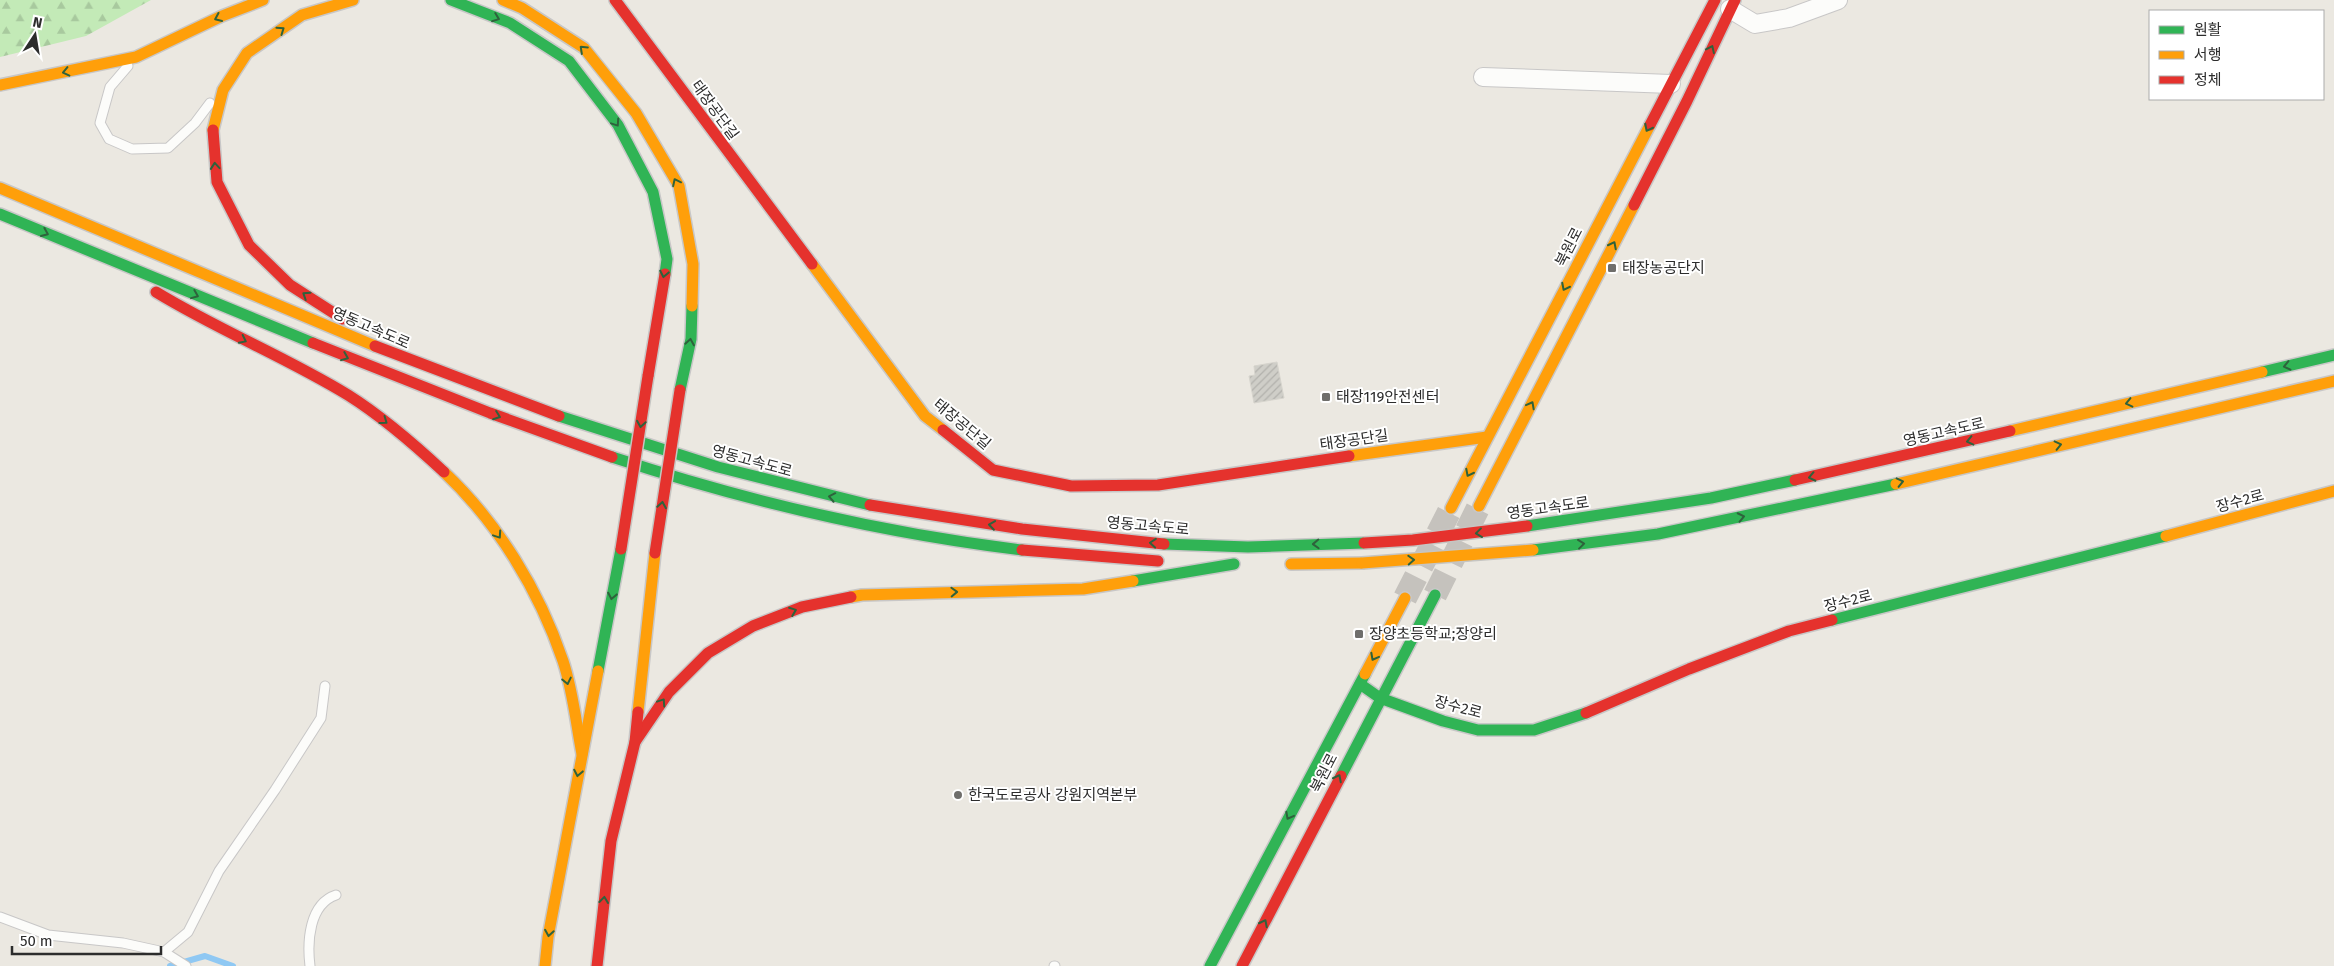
<svg xmlns="http://www.w3.org/2000/svg" width="2334" height="966" viewBox="0 0 2334 966" font-family="'Fira Sans','Noto Sans KR',sans-serif">
<defs>
<pattern id="forest-firs" width="22" height="20" patternUnits="userSpaceOnUse" patternTransform="scale(1.25)"><rect width="22" height="20" fill="#c3eab7"/><path d="M5 1l3.5 6h-7zM16 11l3.5 6h-7z" fill="#a8c99e"/></pattern>
<pattern id="building-hatch" width="6" height="6" patternUnits="userSpaceOnUse" patternTransform="scale(1.25)"><rect width="6" height="6" fill="#cfcec8"/><path d="M-1 1l2-2M0 6l6-6M5 7l2-2" fill="none" stroke="#b2b1ac"/></pattern>
</defs>
<rect width="100%" height="100%" fill="#ebe8e1"/>
<polygon fill="url(#forest-firs)" points="0,0 151,0 86,36 0,57"/>
<g fill="none" stroke-linecap="round" stroke-linejoin="round">
<polyline stroke="#8fc8f3" stroke-width="6" points="170,966 205,956 233,966"/>
</g>
<polygon fill="url(#building-hatch)" stroke="#d6d4cd" points="1277,362 1284,398 1254,403 1249,376 1255,375 1254,366"/>
<g fill="none" stroke-linecap="round" stroke-linejoin="round">
<g stroke="#c5c2bd" stroke-width="24" stroke-dasharray="24 12" stroke-linecap="butt">
<polyline points="1435,595 1479,506"/>
<polyline points="1405,598 1451,508"/>
</g>
<defs>
<g id="lane">
<polyline points="128,66 110,87 100,123 109,139 132,149 168,148 195,123 210,103"/>
<polyline points="0,917 48,935 123,943 164,952 186,966"/>
<polyline points="164,952 188,932 219,871 275,790 321,718 325,686"/>
<path d="M310 966C307 942 309 904 336 895"/>
<polyline points="1054,966 1055,966"/>
</g>
<g id="street">
<polyline points="1730,9 1755,24 1789,18 1838,0"/>
<polyline points="1483,77 1671,84"/>
</g>
<g id="fast">
<polyline points="451,0 510,23 569,61 618,125 653,192 667,259 665,274"/>
<polyline points="0,214 313,343"/>
<polyline points="2262,372 2334,355"/>
<polyline points="680,390 691,339 692,306"/>
<polyline points="559,416 718,467 870,505"/>
<path d="M612 457C746 501 882 533 1022 550"/>
<polyline points="1527,526 1711,498 1795,480"/>
<polyline points="1164,544 1248,547 1364,543"/>
<polyline points="1533,550 1658,534 1896,484"/>
<polyline points="1133,581 1234,564"/>
<polyline points="1832,620 2166,536"/>
<polyline points="598,671 621,549"/>
<polyline points="1360,684 1380,698 1443,721 1478,730 1534,730 1586,713"/>
<polyline points="1341,776 1435,595"/>
<polyline points="1210,966 1365,674"/>
</g>
<g id="slow">
<polyline points="503,0 522,8 584,48 636,113 679,186 693,264 692,306"/>
<polyline points="0,85 136,57 222,16 263,0"/>
<polyline points="213,130 223,90 247,53 302,15 353,0"/>
<polyline points="0,188 375,346"/>
<polyline points="812,264 925,416 943,430"/>
<polyline points="2010,431 2262,372"/>
<polyline points="1349,456 1487,437"/>
<path d="M444 472C498 523 539 590 563 661 573 691 576 723 582 754"/>
<polyline points="1896,484 2334,381"/>
<polyline points="1479,506 1634,205"/>
<polyline points="1451,508 1650,125"/>
<polyline points="2166,536 2334,491"/>
<polyline points="1291,564 1362,563"/>
<polyline points="851,597 862,595 1083,589 1133,581"/>
<polyline points="1365,674 1405,598"/>
<polyline points="638,712 655,553"/>
<polyline points="545,966 548,937 598,671"/>
</g>
<g id="jam">
<polyline points="615,0 812,264"/>
<polyline points="1650,125 1715,0"/>
<polyline points="213,130 217,182 249,245 290,285 343,319"/>
<polyline points="1634,205 1687,101 1735,0"/>
<path d="M156 292C218 330 286 357 348 395 383 417 414 444 444 472"/>
<polyline points="313,343 490,413 612,457"/>
<polyline points="375,346 559,416"/>
<polyline points="648,376 665,274"/>
<polyline points="943,430 993,470 1071,486 1158,485 1349,456"/>
<polyline points="1795,480 2010,431"/>
<polyline points="870,505 1022,529 1164,544"/>
<polyline points="1022,550 1158,561"/>
<polyline points="1586,713 1689,669 1789,631 1832,620"/>
<polyline points="635,742 669,692 708,653 753,626 802,607 851,597"/>
<polyline points="597,966 611,841 635,742 638,712"/>
<polyline points="1242,966 1341,776"/>
</g>
</defs>
<use href="#lane" stroke="#c8c7c7" stroke-width="11"/>
<use href="#street" stroke="#c8c7c7" stroke-width="20"/>
<use href="#fast" stroke="#c8c7c7" stroke-width="14"/>
<use href="#slow" stroke="#c8c7c7" stroke-width="14"/>
<use href="#jam" stroke="#c8c7c7" stroke-width="14"/>
<use href="#lane" stroke="#fcfcfa" stroke-width="9"/>
<use href="#street" stroke="#fcfcfa" stroke-width="18"/>
<use href="#fast" stroke="#30b455" stroke-width="11"/>
<use href="#slow" stroke="#ff9f0a" stroke-width="11"/>
<use href="#jam" stroke="#e5322d" stroke-width="11"/>
<defs>
<polyline id="slow-bridge" points="1362,563 1533,550"/>
<g id="jam-bridge">
<polyline points="1364,543 1413,540 1527,526"/>
<polyline points="621,549 648,376"/>
<polyline points="655,553 680,390"/>
</g>
</defs>
<use href="#slow-bridge" stroke="#c6c5c2" stroke-width="14" stroke-linecap="butt"/>
<use href="#jam-bridge" stroke="#c6c5c2" stroke-width="14" stroke-linecap="butt"/>
<use href="#slow-bridge" stroke="#ff9f0a" stroke-width="11"/>
<use href="#jam-bridge" stroke="#e5322d" stroke-width="11"/>
</g>
<defs><path id="oneway-chevron" d="M-2-3.5L2.5 0L-2 3.5" fill="none" stroke-width="1.6" stroke-linecap="round" stroke-linejoin="round" transform="scale(1.25)"/></defs>
<g stroke="#2e623c">
<use href="#oneway-chevron" transform="translate(218 18) rotate(156)"/>
<use href="#oneway-chevron" transform="translate(496 18) rotate(21)"/>
<use href="#oneway-chevron" transform="translate(281 30) rotate(-35)"/>
<use href="#oneway-chevron" transform="translate(583 49) rotate(-137)"/>
<use href="#oneway-chevron" transform="translate(1711 49) rotate(-65)"/>
<use href="#oneway-chevron" transform="translate(66 72) rotate(167)"/>
<use href="#oneway-chevron" transform="translate(616 123) rotate(56)"/>
<use href="#oneway-chevron" transform="translate(1648 128) rotate(117)"/>
<use href="#oneway-chevron" transform="translate(215 166) rotate(-95)"/>
<use href="#oneway-chevron" transform="translate(676 182) rotate(-116)"/>
<use href="#oneway-chevron" transform="translate(45 233) rotate(23)"/>
<use href="#oneway-chevron" transform="translate(1613 245) rotate(-63)"/>
<use href="#oneway-chevron" transform="translate(664 274) rotate(101)"/>
<use href="#oneway-chevron" transform="translate(1565 287) rotate(117)"/>
<use href="#oneway-chevron" transform="translate(195 295) rotate(22)"/>
<use href="#oneway-chevron" transform="translate(306 295) rotate(-147)"/>
<use href="#oneway-chevron" transform="translate(243 340) rotate(26)"/>
<use href="#oneway-chevron" transform="translate(690 342) rotate(-81)"/>
<use href="#oneway-chevron" transform="translate(345 357) rotate(22)"/>
<use href="#oneway-chevron" transform="translate(2287 366) rotate(167)"/>
<use href="#oneway-chevron" transform="translate(2129 403) rotate(167)"/>
<use href="#oneway-chevron" transform="translate(1531 405) rotate(-62)"/>
<use href="#oneway-chevron" transform="translate(497 416) rotate(20)"/>
<use href="#oneway-chevron" transform="translate(384 421) rotate(36)"/>
<use href="#oneway-chevron" transform="translate(641 424) rotate(99)"/>
<use href="#oneway-chevron" transform="translate(1970 441) rotate(167)"/>
<use href="#oneway-chevron" transform="translate(2058 445) rotate(-13)"/>
<use href="#oneway-chevron" transform="translate(1469 473) rotate(117)"/>
<use href="#oneway-chevron" transform="translate(1812 477) rotate(168)"/>
<use href="#oneway-chevron" transform="translate(1900 482) rotate(-13)"/>
<use href="#oneway-chevron" transform="translate(832 497) rotate(-169)"/>
<use href="#oneway-chevron" transform="translate(662 505) rotate(-81)"/>
<use href="#oneway-chevron" transform="translate(1741 517) rotate(-12)"/>
<use href="#oneway-chevron" transform="translate(992 525) rotate(-172)"/>
<use href="#oneway-chevron" transform="translate(1479 533) rotate(173)"/>
<use href="#oneway-chevron" transform="translate(498 535) rotate(56)"/>
<use href="#oneway-chevron" transform="translate(1153 543) rotate(-175)"/>
<use href="#oneway-chevron" transform="translate(1316 544) rotate(178)"/>
<use href="#oneway-chevron" transform="translate(1581 544) rotate(-7)"/>
<use href="#oneway-chevron" transform="translate(1411 560) rotate(-3)"/>
<use href="#oneway-chevron" transform="translate(954 592) rotate(-2)"/>
<use href="#oneway-chevron" transform="translate(612 596) rotate(101)"/>
<use href="#oneway-chevron" transform="translate(793 611) rotate(-21)"/>
<use href="#oneway-chevron" transform="translate(1374 657) rotate(118)"/>
<use href="#oneway-chevron" transform="translate(567 681) rotate(78)"/>
<use href="#oneway-chevron" transform="translate(662 702) rotate(-56)"/>
<use href="#oneway-chevron" transform="translate(578 773) rotate(101)"/>
<use href="#oneway-chevron" transform="translate(1338 778) rotate(-63)"/>
<use href="#oneway-chevron" transform="translate(1289 816) rotate(118)"/>
<use href="#oneway-chevron" transform="translate(604 900) rotate(-83)"/>
<use href="#oneway-chevron" transform="translate(1264 923) rotate(-63)"/>
<use href="#oneway-chevron" transform="translate(549 933) rotate(99)"/>
</g>
<g fill="#6f6e6b" stroke="#fff" stroke-width="2">
<rect x="1607" y="263" width="10" height="10" rx="2.5"/>
<rect x="1321" y="392" width="10" height="10" rx="2.5"/>
<rect x="1354" y="629" width="10" height="10" rx="2.5"/>
<circle cx="958" cy="795" r="5"/>
</g>
<g text-anchor="middle" dominant-baseline="central" stroke-width="4" stroke-linejoin="round" paint-order="stroke">
<g font-size="15" fill="#2c2c2c" stroke="#fff">
<text transform="translate(715 110) rotate(54)">태장공단길</text>
<text transform="translate(1569 247) rotate(-63)">북원로</text>
<text transform="translate(371 328) rotate(23)">영동고속도로</text>
<text transform="translate(962 424) rotate(40)">태장공단길</text>
<text transform="translate(1944 432) rotate(-13)">영동고속도로</text>
<text transform="translate(1354 440) rotate(-8)">태장공단길</text>
<text transform="translate(752 461) rotate(15)">영동고속도로</text>
<text transform="translate(2240 501) rotate(-15)">장수2로</text>
<text transform="translate(1548 508) rotate(-8)">영동고속도로</text>
<text transform="translate(1148 526) rotate(5)">영동고속도로</text>
<text transform="translate(1848 601) rotate(-14)">장수2로</text>
<text transform="translate(1458 707) rotate(15)">장수2로</text>
<text transform="translate(1324 773) rotate(-63)">북원로</text>
</g>
<g font-size="15" fill="#2c2c2c" stroke="#fff" text-anchor="start">
<text x="1622" y="268">태장농공단지</text>
<text x="1336" y="397">태장119안전센터</text>
<text x="1369" y="634">장양초등학교;장양리</text>
<text x="968" y="795">한국도로공사 강원지역본부</text>
</g>
</g>
<rect x="2149" y="10" width="175" height="90" fill="#ffffff" stroke="#ababab"/>
<rect x="2159" y="26" width="25" height="8" fill="#30b455" stroke="#ababab"/>
<text x="2194" y="35" font-size="15" fill="#2c2c2c">원활</text>
<rect x="2159" y="51" width="25" height="8" fill="#ff9f0a" stroke="#ababab"/>
<text x="2194" y="60" font-size="15" fill="#2c2c2c">서행</text>
<rect x="2159" y="76" width="25" height="8" fill="#e5322d" stroke="#ababab"/>
<text x="2194" y="85" font-size="15" fill="#2c2c2c">정체</text>
<g transform="translate(35 35) rotate(12)" stroke="#ffffff" stroke-width="4" paint-order="stroke">
<path d="M0-4L9 19L0 12L-9 19Z" fill="#2c2c2c"/>
<text y="-8" font-size="14" font-weight="bold" text-anchor="middle" fill="#2c2c2c">N</text>
</g>
<path d="M12 946v8h149v-8" fill="none" stroke="#2c2c2c" stroke-width="2.5"/>
<text x="20" y="946" font-size="15" fill="#2c2c2c" stroke="#ffffff" stroke-width="4" paint-order="stroke">50 m</text>
</svg>
